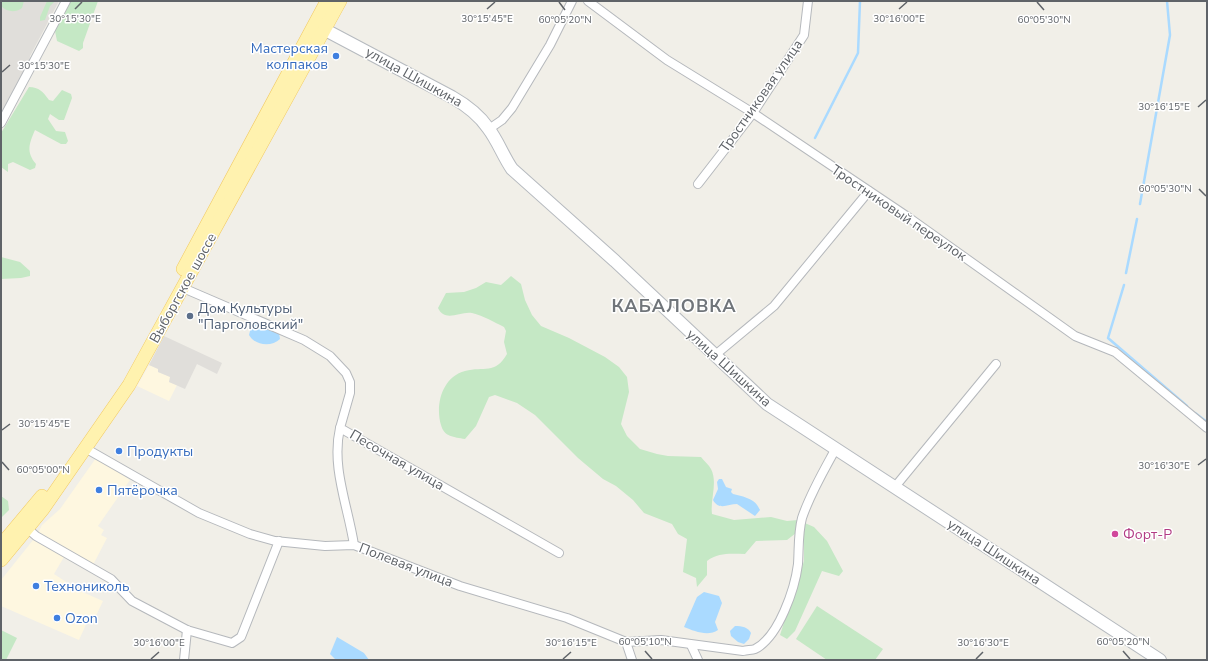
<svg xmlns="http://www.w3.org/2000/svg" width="1208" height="661" viewBox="0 0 1208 661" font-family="'Nunito Sans',sans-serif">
<rect width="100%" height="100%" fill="#f1efe8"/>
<g fill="#fef7e0">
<polygon points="149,365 159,369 158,372 171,377 169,382 177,385 169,401 137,386"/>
<polygon points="96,458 130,480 98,526 104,530 101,535 107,538 93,565 37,535 42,525 60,509"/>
<polygon points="33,540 64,557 54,574 80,591 103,601 94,620 89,618 79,640 1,606 1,580"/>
</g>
<g fill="#e0deda">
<polygon points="1,1 59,1 30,56 29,64 1,118"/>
<polygon points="164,336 222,363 217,374 197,364 185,389 169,382 170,377 158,372 158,369 149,365"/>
</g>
<g fill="#c5e8c5">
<path d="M1 1H24L22 8C15 13 7 12 1 6Z"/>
<polygon points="47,1 55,1 50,6 45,20 40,21 40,17"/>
<polygon points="71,1 98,1 83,43 83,48 79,51 57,41 55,31"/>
<path d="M29 87C39 87 43 92 49 100L53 101 62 90 71 94 72 98 64 120H59L50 114 48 119 56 131 65 132 68 141 66 144H61L35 130C29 144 26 152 36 164L35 168 30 170 13 162 8 164V172L1 167V133Z"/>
<polygon points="1,257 20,262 30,271 30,276 21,278 1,279"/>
<path d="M511 276 521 284 525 300 532 315 541 326 569 338 605 357 619 367 627 377 629 392 621 424 627 436 640 449 657 454 668 456 701 457C704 461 709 465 711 469 718 483 710 499 712 514L734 520 771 517 787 521 798 520 814 527 827 541 843 571 839 576 822 571 795 631 787 639 780 635 804 561V544L800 533H796L787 540 756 541 745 554C731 554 719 552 707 561V575L697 587 696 578 683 572 687 539 678 534 672 524 644 513 633 500 616 486 603 479 578 458 535 415 517 403 495 395 489 397 476 426 465 439C454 437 444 437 441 425 435 405 442 377 465 371 484 366 495 375 507 354L504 342 506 331 504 327C494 322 484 316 472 313 460 311 445 323 438 308L446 293 464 292 476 288 486 282 501 285Z"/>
<polygon points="1,496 8,501 9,510 1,518"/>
<polygon points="817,606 883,649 875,660 827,660 796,639"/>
<polygon points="1,630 17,638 6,660 1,660"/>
</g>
<g fill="#aadaff">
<path d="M252 323 279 333 280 339C272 347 255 346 249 335Z"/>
<path d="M719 479H722L726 487 732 489 731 492 733 494C744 497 755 498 760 510L755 516 737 504C728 504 719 511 713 500L718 489 717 482Z"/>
<path d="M704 592 719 596 722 603 715 622 718 630C708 637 694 631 684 627L697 597Z"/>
<path d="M735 626C742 626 748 627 751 633L749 639 744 644 738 642 731 636 730 631Z"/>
<polygon points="337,637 364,653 369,660 336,660 330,654"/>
</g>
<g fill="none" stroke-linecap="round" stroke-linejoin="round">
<g stroke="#aadaff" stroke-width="2.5">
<polyline points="815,138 858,53 860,1"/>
<polyline points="1140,204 1170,35 1167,1"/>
<polyline points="1126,273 1137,219"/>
<polyline points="1124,285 1108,338 1187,406"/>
<polyline points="1195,413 1207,422"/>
</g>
<defs>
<g id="street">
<polyline points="588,1 667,60 753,113 908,217 1075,336 1115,352 1207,428"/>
<polyline points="1,123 66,1"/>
<polyline points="489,129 502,120 512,108 550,45 572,1"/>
<polyline points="698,184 753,113 804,35 808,1"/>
<polyline points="183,288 304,340 330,356 346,373 350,382 350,393 340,428 559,553"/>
<polyline points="714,356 774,306 869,191"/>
<path d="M340 428C331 467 348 506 354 545"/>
<polyline points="85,448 199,513 250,534 275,541 325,546 354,545 460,586 567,618 626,642 632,660"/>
<polyline points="894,488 996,364"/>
<polyline points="28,529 36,536 111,579 132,601 187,630 232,643 241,637 279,541"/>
<path d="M626 642 661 640 743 651C747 650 752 650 755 649 779 637 795 588 798 564 799 549 798 533 802 518 810 494 823 472 835 450"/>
<polyline points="691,645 698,660"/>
<polyline points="184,660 187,630"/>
</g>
<path id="secondary" d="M316 25 452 97C466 105 479 115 488 128 498 141 503 156 512 169L615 261 767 404 1160 660"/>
<g id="primary">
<polyline points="183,269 327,1"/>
<polyline points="1,545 42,496"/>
<polyline points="1,560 43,509 129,385 340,1"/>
</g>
</defs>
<use href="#street" stroke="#b5b8bc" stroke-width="10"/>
<use href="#secondary" stroke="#b6babf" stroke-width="14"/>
<use href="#primary" stroke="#f2c960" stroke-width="14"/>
<use href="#street" stroke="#fff" stroke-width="8"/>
<use href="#secondary" stroke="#fff" stroke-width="12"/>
<use href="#primary" stroke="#fff2af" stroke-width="13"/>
</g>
<path fill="none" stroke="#5f6368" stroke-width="1.5" d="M559 2 565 10M1037 2 1044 10M75 9 82 2M487 9 495 2M899 9 907 2M2 72 10 65M1198 107 1206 100M1199 189 1206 196M2 430 10 424M2 462 9 470M1198 465 1206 459M645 651 652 659M1123 651 1130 659M151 659 159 652M563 659 571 652M976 659 983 652"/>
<g fill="#3f7fe0" stroke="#fff" stroke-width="1.5">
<circle cx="336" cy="56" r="4"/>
<circle cx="119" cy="451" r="4"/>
<circle cx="99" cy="490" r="4"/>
<circle cx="36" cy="586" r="4"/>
<circle cx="57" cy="618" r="4"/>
</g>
<circle fill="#5c6f8a" stroke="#fff" stroke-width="1.5" cx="190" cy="316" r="4"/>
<circle fill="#d1479c" stroke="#fff" stroke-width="1.5" cx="1115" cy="534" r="4"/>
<g text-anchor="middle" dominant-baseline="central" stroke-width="3" stroke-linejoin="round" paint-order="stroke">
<g font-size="14" fill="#366cbe" stroke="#fff" text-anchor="start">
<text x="328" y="48" text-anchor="end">Мастерская<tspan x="328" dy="16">колпаков</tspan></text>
<text x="127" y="451">Продукты</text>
<text x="107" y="490">Пятёрочка</text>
<text x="44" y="586">Технониколь</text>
<text x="65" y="618">Ozon</text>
</g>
<g font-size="14" fill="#5f6368" stroke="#fff">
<text transform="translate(414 77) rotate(29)">улица Шишкина</text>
<text transform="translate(761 96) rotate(-55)">Тростниковая улица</text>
<text transform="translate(899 213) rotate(34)">Тростниковый переулок</text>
<text transform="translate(183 288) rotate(-61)">Выборгское шоссе</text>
<text transform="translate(729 368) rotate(42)">улица Шишкина</text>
<text transform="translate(397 460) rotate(30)">Песочная улица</text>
<text transform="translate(994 552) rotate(33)">улица Шишкина</text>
<text transform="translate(406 565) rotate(21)">Полевая улица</text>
</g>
<g font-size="14" fill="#4e5e75" stroke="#fff" text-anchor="start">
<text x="198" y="308">Дом Культуры<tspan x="198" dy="16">"Парголовский"</tspan></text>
</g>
<g font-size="14" fill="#b23c85" stroke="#fff" text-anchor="start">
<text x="1123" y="534">Форт-Р</text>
</g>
<g font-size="18" font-weight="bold" letter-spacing="1" fill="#70757a" stroke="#fff">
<text x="674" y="306">КАБАЛОВКА</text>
</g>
</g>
<g font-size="10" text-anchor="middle" fill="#5f6368" stroke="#fff" stroke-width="3" stroke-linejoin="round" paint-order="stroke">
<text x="75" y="22">30°15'30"E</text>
<text x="487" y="22">30°15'45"E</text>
<text x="899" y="22">30°16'00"E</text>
<text x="565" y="23">60°05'20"N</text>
<text x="1044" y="23">60°05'30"N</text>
<text x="44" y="69">30°15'30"E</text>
<text x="1164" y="110">30°16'15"E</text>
<text x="1165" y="192">60°05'30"N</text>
<text x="44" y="427">30°15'45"E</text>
<text x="1164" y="469">30°16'30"E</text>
<text x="43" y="473">60°05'00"N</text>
<text x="645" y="645">60°05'10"N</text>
<text x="1123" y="645">60°05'20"N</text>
<text x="159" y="646">30°16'00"E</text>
<text x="571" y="646">30°16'15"E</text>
<text x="983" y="646">30°16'30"E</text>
</g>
<rect width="1208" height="661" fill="none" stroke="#5f6368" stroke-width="4"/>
</svg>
